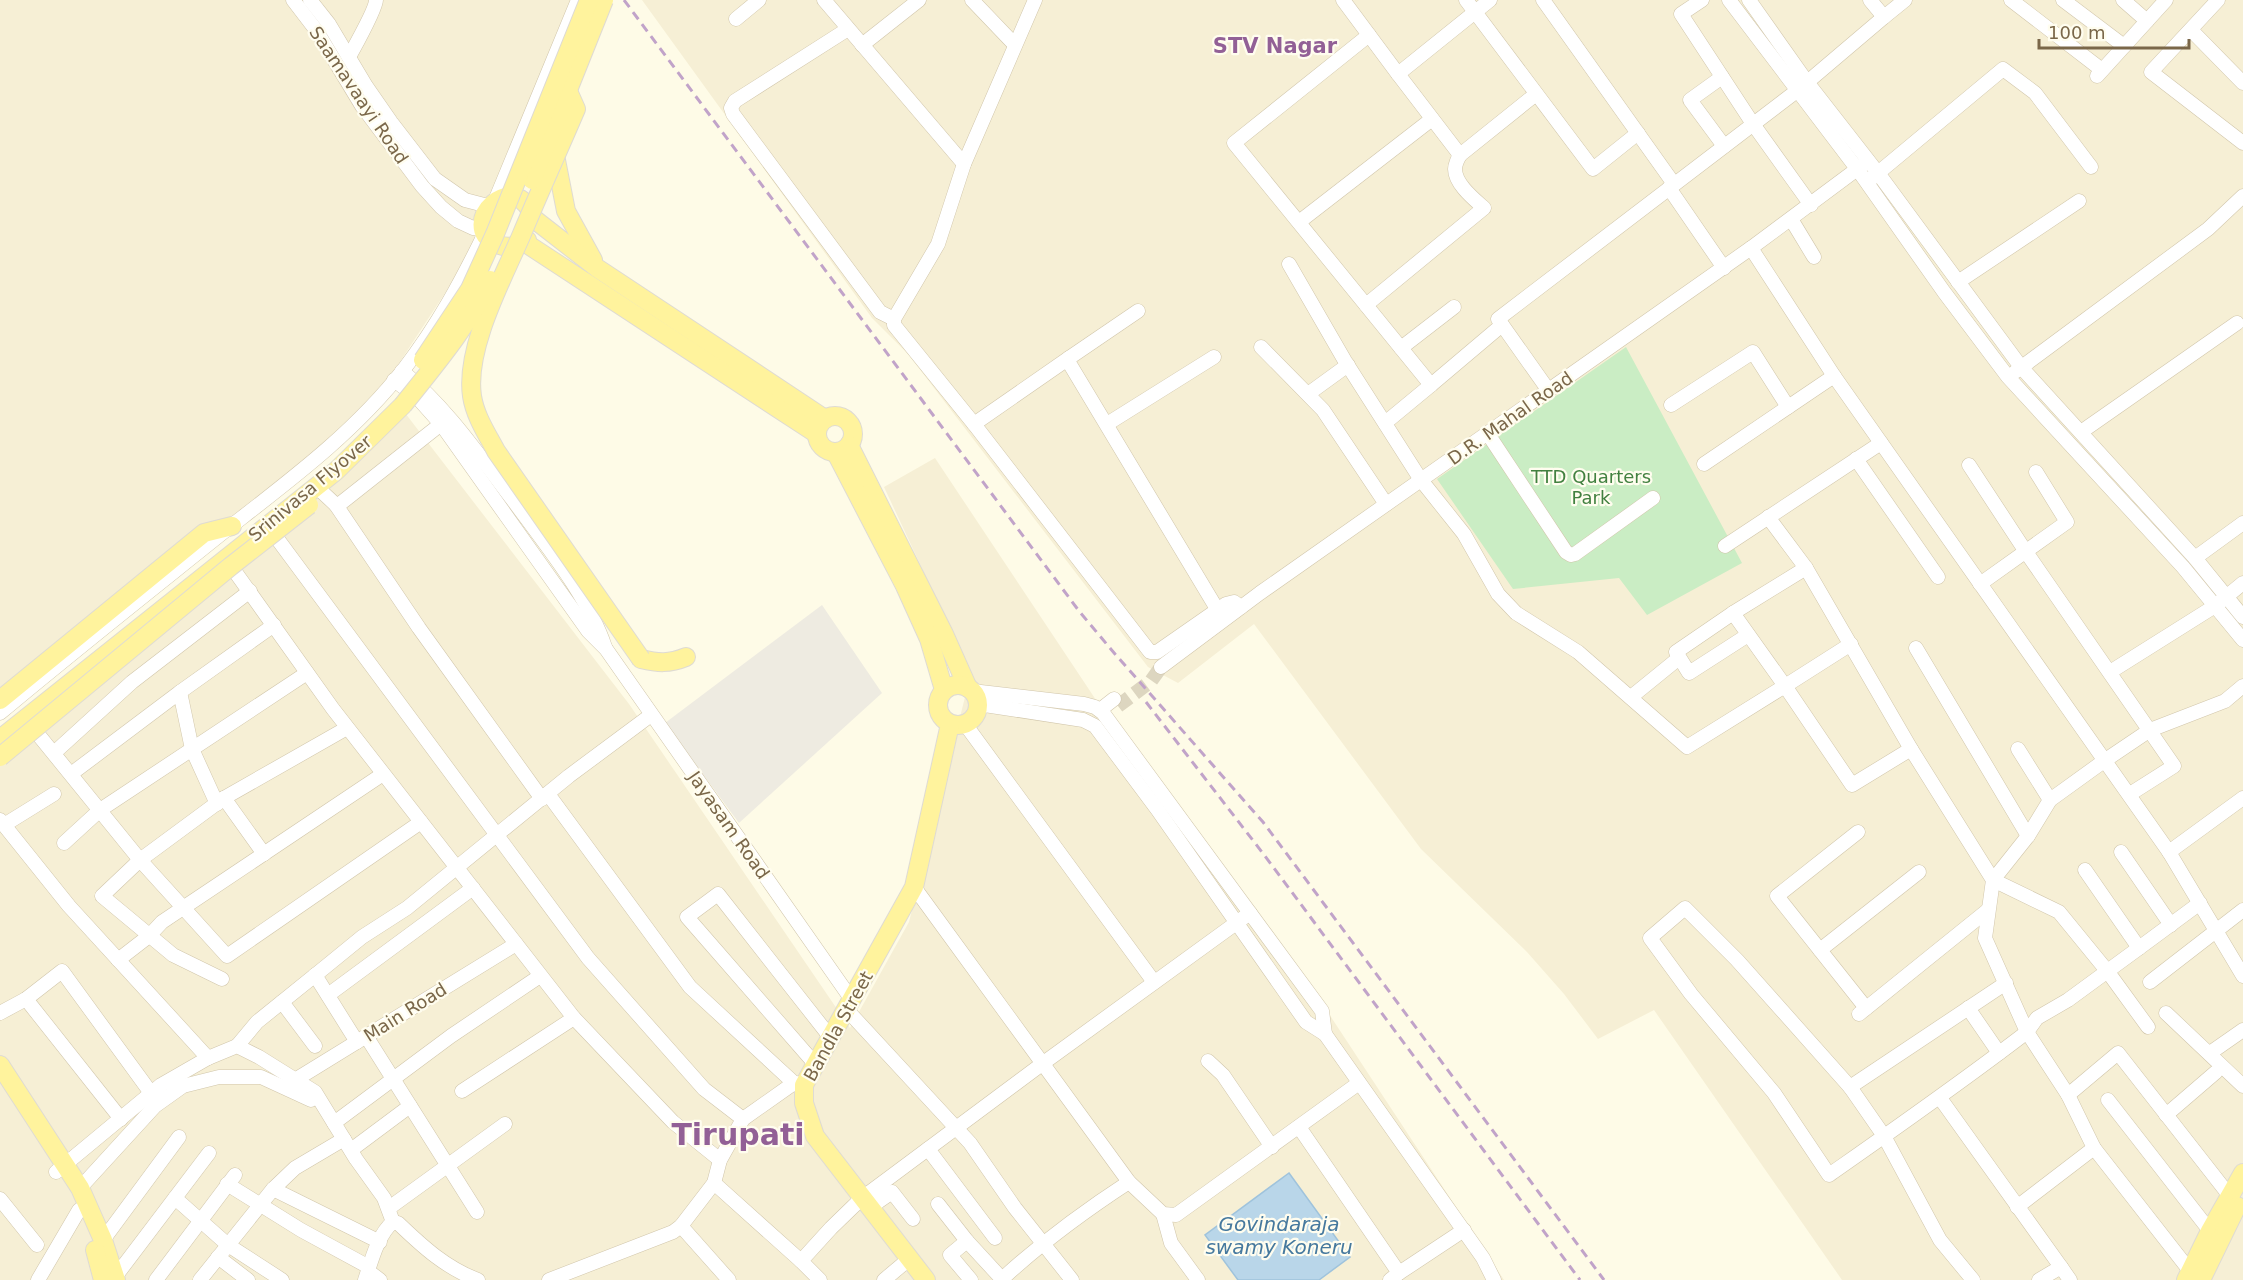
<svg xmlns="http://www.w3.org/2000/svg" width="2243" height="1280" viewBox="0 0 2243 1280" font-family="'DejaVu Sans',sans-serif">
<rect width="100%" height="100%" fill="#fefbe7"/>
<g fill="#f6efd5">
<polygon points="0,0 572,0 470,255 384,386 301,470 0,709"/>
<polygon points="642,0 2243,0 2243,1280 1842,1280 1654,1010 1598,1039 1564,994 1527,952 1421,849 1254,624 1178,683 1148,667 908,354 872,318"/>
<polygon points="402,409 629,704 850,1028 909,922 971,673 884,487 935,458 1096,700 1331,1017 1504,1280 0,1280 0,757"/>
</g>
<polygon fill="#eeebe1" points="822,605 882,693 739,823 665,723"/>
<polygon fill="#caedc4" points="1626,347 1742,563 1647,615 1619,578 1513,589 1437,479"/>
<polygon fill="#b9d6e9" stroke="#9fc3dc" stroke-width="1.5" points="1289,1173 1350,1257 1319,1280 1238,1280 1205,1235"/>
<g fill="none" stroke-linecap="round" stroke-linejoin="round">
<polyline stroke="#ddd6c0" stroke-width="14" stroke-dasharray="14 7" stroke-linecap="butt" points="1118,706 1151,681 1161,667"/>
<defs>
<g id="minor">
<polyline points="293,0 316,30 362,106 422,186 441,207 458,221 473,228 484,229"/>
<polyline points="310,0 329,24 366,86 391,122 435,179 465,200 488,206"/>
<polyline points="824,0 964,164"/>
<polyline points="972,0 1015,45"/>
<polyline points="1035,0 964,164 938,244 894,319 894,325 974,424 1150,652 1157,652 1226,604 1234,602 1241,607"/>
<polyline points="1343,0 1398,74"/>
<polyline points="1466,0 1593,169 1638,133"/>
<polyline points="1490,0 1398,74 1460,155 1536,94"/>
<polyline points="1543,0 1674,184"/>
<polyline points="1702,0 1681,14 1753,124 1811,205"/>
<polyline points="1729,0 1858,170 1944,292 2008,377 2183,567 2243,640"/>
<polyline points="1749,0 1807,82 1878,173 2021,367 2195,558 2243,617"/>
<polyline points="1870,0 1884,17 1905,0"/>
<polyline points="2011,0 2102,70"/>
<polyline points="2063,0 2124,46"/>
<polyline points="2123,0 2147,21"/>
<polyline points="2218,0 2151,72 2243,143"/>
<polyline points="736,19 759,0"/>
<polyline points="848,29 735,101 731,108 733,114 880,312 894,319"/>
<polyline points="2191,30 2243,83"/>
<polyline points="1369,35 1234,143 1431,385 1502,325"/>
<polyline points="862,45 919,0"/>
<path d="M349 57C355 46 376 9 376 0"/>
<polyline points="2097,76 2166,0"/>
<polyline points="1722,77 1690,100 1724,146"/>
<polyline points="1872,178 2003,69 2035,93 2091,167"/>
<polyline points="1669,188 1724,268"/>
<polyline points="495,201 578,0"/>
<polyline points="1791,219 1814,257"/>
<polyline points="1299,222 1432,119"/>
<polyline points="1751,248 1834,376 2169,852 2243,976"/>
<polyline points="1289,264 1345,361 1421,480 1464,534 1498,594 1516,613 1578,652 1687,747 1785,686 1852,785 1911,749"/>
<polyline points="1958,282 2079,201"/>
<path d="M1366 305 1484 208C1474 199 1455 184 1455 169 1455 165 1458 158 1460 155"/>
<polyline points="1138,311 1069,358 1068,361 1217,609"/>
<polyline points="1261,347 1323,410 1386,504"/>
<polyline points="1401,348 1454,307"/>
<path d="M402 371C447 408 478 454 513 500 545 544 588 596 605 647"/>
<polyline points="2015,372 2208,229 2243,196"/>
<polyline points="394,380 417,397 441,424 588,631 606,649 852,1000"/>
<polyline points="1549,391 1498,319 1798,90 1884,17"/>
<polyline points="1308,394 1348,365"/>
<polyline points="1671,405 1753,352 1788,407"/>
<polyline points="1385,423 1431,385"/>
<polyline points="974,424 1069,358"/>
<polyline points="1107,424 1214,357"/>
<polyline points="2081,432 2237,323"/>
<polyline points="1488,434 1566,552 1571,555 1575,554 1653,498"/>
<polyline points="1856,459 1938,577"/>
<polyline points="1704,464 1834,376"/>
<polyline points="1969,465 2026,552 2174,766 2130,794"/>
<polyline points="321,491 336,505 341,503 441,424"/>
<polyline points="336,505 419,628 542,799"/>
<polyline points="1768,517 1806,568 1911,749 1993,880 1985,938 2027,1032 2068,1095 2094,1148 2017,1207"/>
<polyline points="273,533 588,958 704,1089 743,1119"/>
<polyline points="1725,546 1881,443"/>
<polyline points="2195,558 2243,523"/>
<polyline points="231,566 333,709 574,1018 673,1122 720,1160"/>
<polyline points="1980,584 2067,522 2036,472"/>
<polyline points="1733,613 1785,686 1851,644"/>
<polyline points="1748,635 1689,673 1676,652 1733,613 1806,568"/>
<polyline points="1916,648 2028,836 2050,800 2104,761 2150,730 2225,701 2243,686"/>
<polyline points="1161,667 1260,593 1751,248 1868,161"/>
<polyline points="2110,672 2215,606 2243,583"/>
<polyline points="972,691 1084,704 1095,707 1103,713 1322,1011 1325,1034"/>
<polyline points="180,692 274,625"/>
<polyline points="1631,697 1679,658"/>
<polyline points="978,704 1083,720 1095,726 1157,809 1306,1022 1325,1034 1483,1258 1494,1280"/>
<polyline points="1100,710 1114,699"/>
<path d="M0 713C74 651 150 591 226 530 289 481 354 433 404 369 438 325 461 282 485 233"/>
<polyline points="28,722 140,860 224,798 347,728"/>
<polyline points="965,724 1154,982"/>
<polyline points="2018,749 2050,800"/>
<polyline points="54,753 132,682 250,591"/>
<polyline points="71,774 180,692 192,749 217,804"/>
<polyline points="548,794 690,987 794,1083"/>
<polyline points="224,798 264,854"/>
<polyline points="0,820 69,906 208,1058"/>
<polyline points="4,825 54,794"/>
<polyline points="1858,832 1777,896 1866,1008"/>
<polyline points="2028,836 1993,880 2059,912 2108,972 2148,1027"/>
<polyline points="64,843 100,810 307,673"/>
<polyline points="2121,852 2171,925"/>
<polyline points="2169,852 2243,798"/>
<polyline points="2085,870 2139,948 2200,903"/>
<polyline points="914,887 1129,1182 1163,1214 1176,1215 1359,1083"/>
<polyline points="1820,950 1919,872"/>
<polyline points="118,960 149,936 162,922 383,774"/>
<polyline points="315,975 357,1042"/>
<polyline points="222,979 173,955 102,896 140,860 227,956 421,822"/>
<polyline points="2150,982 2243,910"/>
<polyline points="328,995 473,888"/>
<polyline points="26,999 121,1119"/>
<polyline points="282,1002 315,1046"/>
<polyline points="1968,1008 1999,1053"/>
<polyline points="847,1010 970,1143 1015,1208 1072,1280"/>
<polyline points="0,1013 26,999 62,971 151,1093"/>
<polyline points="2166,1013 2243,1086"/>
<polyline points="1859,1014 1988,910"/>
<polyline points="366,1036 477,1212"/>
<polyline points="237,1046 257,1022 324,968 362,937 407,908 569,776 651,715"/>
<polyline points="2210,1053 2243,1030"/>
<polyline points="1208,1061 1223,1075 1272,1147"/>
<polyline points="816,1065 687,917 718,894 831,1038"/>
<polyline points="295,1080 516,944"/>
<polyline points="1850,1087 2006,983"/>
<polyline points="462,1091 574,1018"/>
<polyline points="2068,1095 2118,1053 2229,1195"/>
<polyline points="1940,1098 2061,1267 2039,1280"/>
<polyline points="2108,1100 2210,1231"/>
<polyline points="2166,1115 2216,1072"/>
<polyline points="334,1123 451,1036 540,976"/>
<polyline points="1299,1127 1399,1273 1390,1280"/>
<polyline points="2094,1148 2194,1276"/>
<polyline points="928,1149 995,1238"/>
<polyline points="351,1150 410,1106"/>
<polyline points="56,1172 161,1085 208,1058 237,1046 259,1057 315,1092 356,1159 384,1198 393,1222"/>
<polyline points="714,1183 801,1261"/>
<polyline points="227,1184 301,1230 369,1267"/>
<polyline points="80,1188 155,1106 183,1086 219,1077 261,1077 311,1100"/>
<polyline points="273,1189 380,1242"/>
<polyline points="175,1198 228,1245 282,1280"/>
<polyline points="0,1199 37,1245"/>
<polyline points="938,1204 967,1241 950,1255 971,1280"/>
<polyline points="389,1208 505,1124"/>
<polyline points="869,1208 892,1192 913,1219"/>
<polyline points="1163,1214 1171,1243 1198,1280"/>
<polyline points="681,1226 729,1280"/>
<polyline points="103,1240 179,1137"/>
<polyline points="967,1241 1002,1279"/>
<polyline points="218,1257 248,1280"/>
<polyline points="2061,1267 2070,1280"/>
<polyline points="368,1271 380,1280"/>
<polyline points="1399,1273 1464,1230"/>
<polyline points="115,1277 209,1153"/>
<polyline points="38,1280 79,1210"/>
<polyline points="156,1280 235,1175"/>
<polyline points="200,1280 273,1189 295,1168 344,1139"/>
<path d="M365 1280C371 1262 378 1234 393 1222L398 1223C423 1247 446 1268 478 1280"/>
<polyline points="549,1280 673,1232 681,1226 714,1183 720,1160 743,1119 794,1083 802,1084"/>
<polyline points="820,1280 801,1261 831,1228 862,1198 1042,1064 1250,913"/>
<polyline points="884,1280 909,1259"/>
<path d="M1001 1280C1041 1243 1083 1212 1129 1182"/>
<path d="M1973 1280 1940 1240 1884 1136 1850 1087 1737 960 1685 908 1650 938 1691 994 1774 1093 1829 1175C1896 1128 1962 1082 2027 1032L2037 1018 2068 1000 2139 948"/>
</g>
<g id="major">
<polyline points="554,150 566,211 593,260"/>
<path d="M527 240C517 247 508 249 497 244 455 225 516 164 534 219L597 268 825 419"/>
<polyline points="524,242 817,434"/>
<circle cx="835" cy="434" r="18"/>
<polyline points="849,445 944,634 968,688"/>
<polyline points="836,453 905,586 929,639 944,690"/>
<path d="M641 659C658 663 669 664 686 657"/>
<circle cx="958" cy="705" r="20"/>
<polyline points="0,700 204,533 232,526"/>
<polyline points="0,739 336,471 403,405"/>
<polyline points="0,1065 80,1188 103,1240 116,1280"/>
<polyline points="95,1250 103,1280"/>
<polyline points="926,1280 815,1136 804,1103 804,1085 914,887 950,724"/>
<polyline points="2186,1280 2210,1231 2243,1173"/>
<polyline points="2201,1280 2237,1206"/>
</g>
</defs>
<use href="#minor" stroke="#d1c6ab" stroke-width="15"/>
<use href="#major" stroke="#dfdbd3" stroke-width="20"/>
<use href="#minor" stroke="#fff" stroke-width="14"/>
<use href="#major" stroke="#fff39d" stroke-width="18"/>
<g stroke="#c1a3c9" stroke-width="3" stroke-dasharray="9 6" stroke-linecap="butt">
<polyline points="624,0 1079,611 1115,654 1263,822 1604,1280"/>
<polyline points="1146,702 1265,856 1580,1280"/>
</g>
<defs>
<g id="major-bridge">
<path d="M568 91 576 109C558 151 539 193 521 236 502 280 465 348 472 396 475 416 487 434 496 451L641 659"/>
<polyline points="532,180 604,0"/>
<polyline points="423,360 470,289 495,234 589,0"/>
<path d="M403 405C435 365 469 325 490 280"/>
<polyline points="0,757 231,566 309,505"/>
</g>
</defs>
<use href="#major-bridge" stroke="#dfdbd3" stroke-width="20" stroke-linecap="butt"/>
<use href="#major-bridge" stroke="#fff39d" stroke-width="18"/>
</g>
<g text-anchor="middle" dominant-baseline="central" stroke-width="4.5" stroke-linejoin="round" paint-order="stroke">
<g font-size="18" fill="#7a6749" stroke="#fffdef">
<text transform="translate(359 95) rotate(56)">Saamavaayi Road</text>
<text transform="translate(1510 418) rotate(-35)">D.R. Mahal Road</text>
<text transform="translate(310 488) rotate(-40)">Srinivasa Flyover</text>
<text transform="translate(729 825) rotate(55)">Jayasam Road</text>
<text transform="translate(405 1012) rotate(-32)">Main Road</text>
<text transform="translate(838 1026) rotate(-61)">Bandla Street</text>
</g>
<g font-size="18" fill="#428140" stroke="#fffdef">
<text x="1591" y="476">TTD Quarters<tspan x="1591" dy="21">Park</tspan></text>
</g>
<g font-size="20" font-style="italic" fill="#46799e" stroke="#fffdef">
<text x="1279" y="1224">Govindaraja<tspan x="1279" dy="23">swamy Koneru</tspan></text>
</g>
<g font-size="21" font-weight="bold" fill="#926096" stroke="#fffdef">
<text x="1275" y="46">STV Nagar</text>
</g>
<g font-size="30" font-weight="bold" fill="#926096" stroke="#fffdef">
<text x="738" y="1134">Tirupati</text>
</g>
</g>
<path d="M2039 39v9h150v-9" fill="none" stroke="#7a6749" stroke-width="3"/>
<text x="2048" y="39" font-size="18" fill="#7a6749" stroke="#fffdef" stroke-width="4.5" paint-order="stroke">100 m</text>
</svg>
